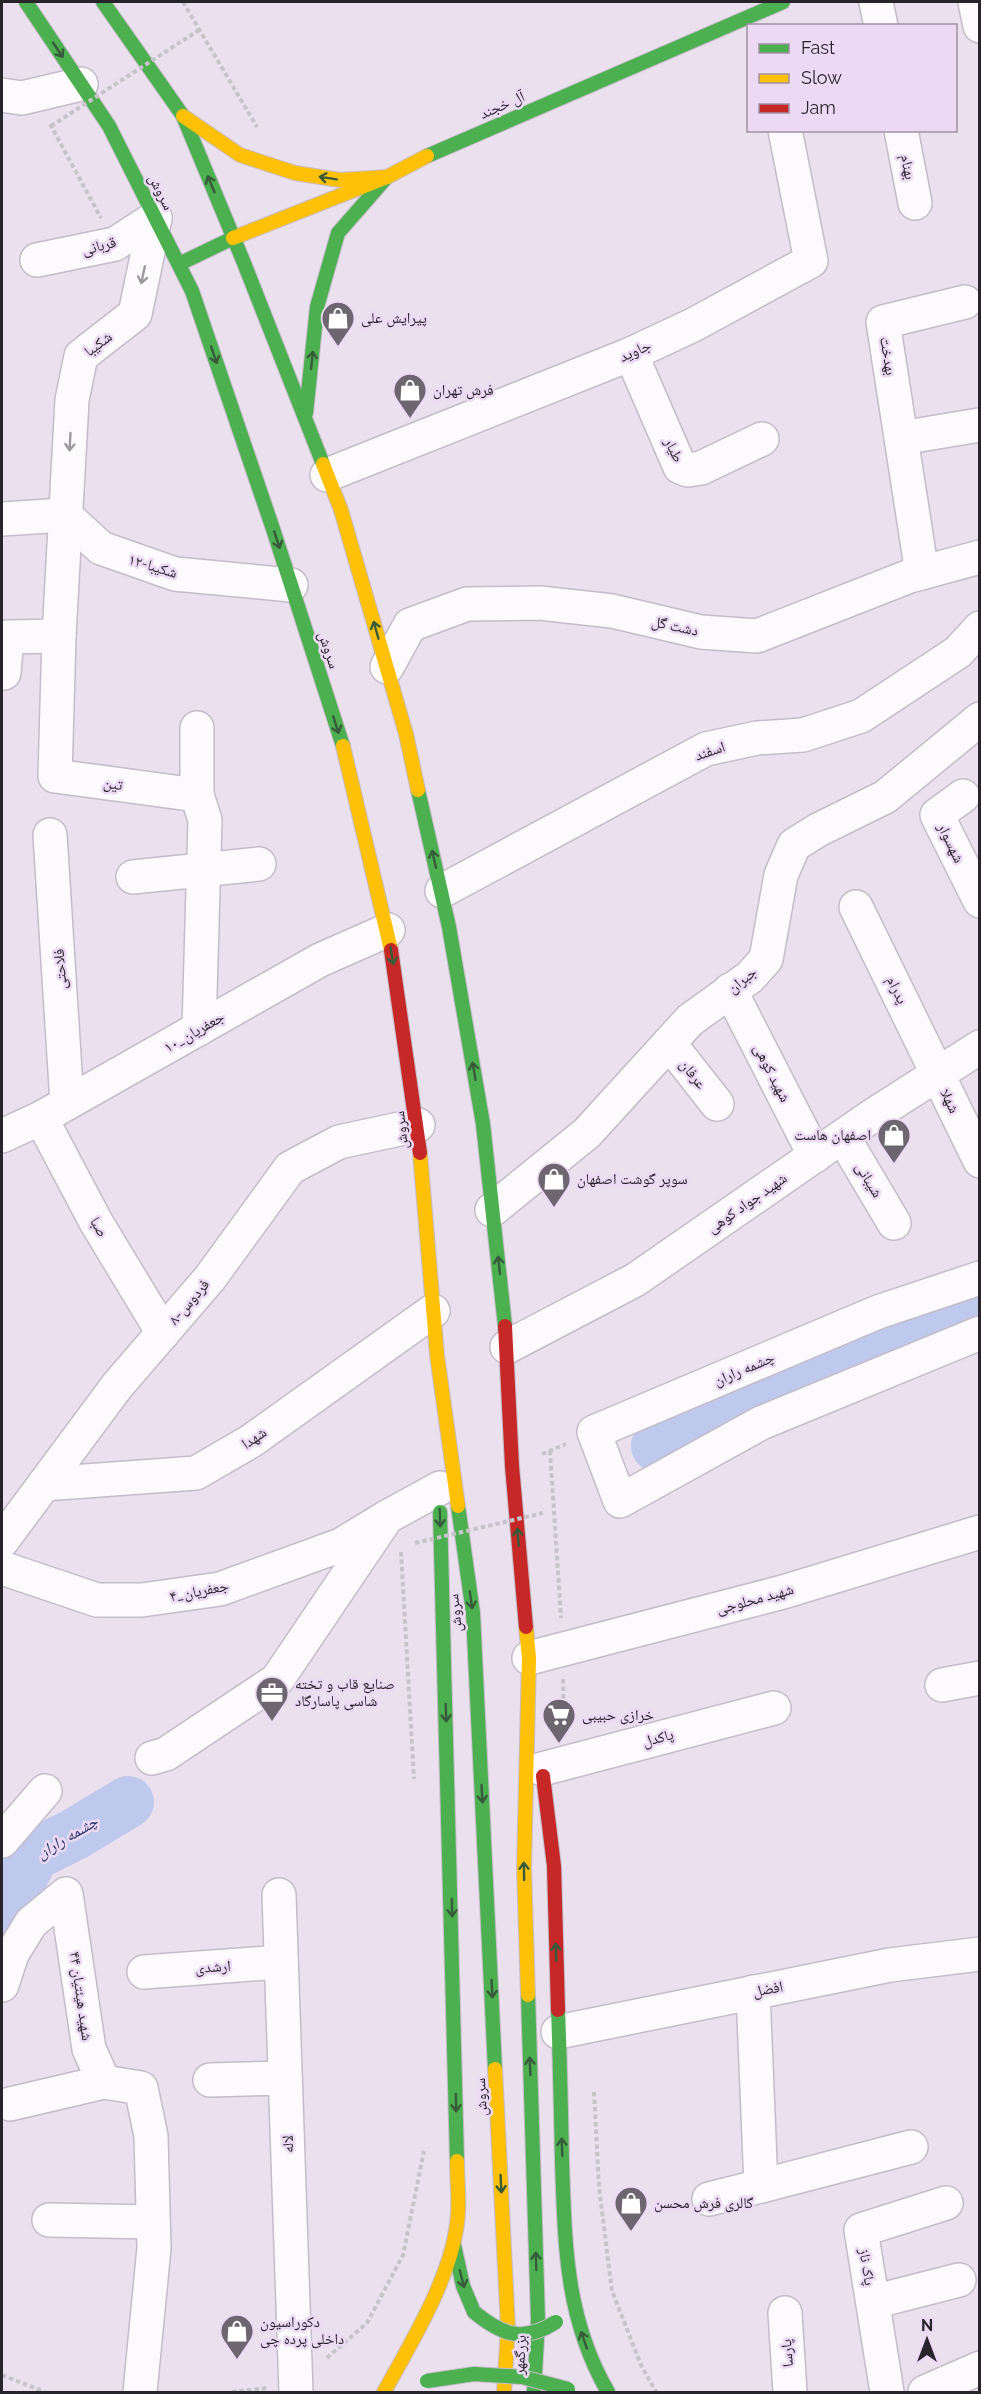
<svg xmlns="http://www.w3.org/2000/svg" width="981" height="2394" viewBox="0 0 981 2394" font-family="Raleway,'Noto Naskh Arabic',sans-serif">
<rect width="100%" height="100%" fill="#eae0ee"/>
<g fill="none" stroke-linecap="round" stroke-linejoin="round">
<g stroke="#bfc8ed" stroke-width="52">
<polyline points="657,1446 843,1357 980,1308"/>
<polyline points="2,1917 33,1855 75,1834 128,1802"/>
</g>
<defs>
<g id="street">
<polyline points="876,2 881,26"/>
<polyline points="975,2 980,26"/>
<polyline points="2,95 22,98 81,84"/>
<polyline points="901,130 915,203"/>
<polyline points="155,218 135,314 81,356 72,400 59,636 55,776 197,795 205,820 199,1029"/>
<polyline points="37,260 115,244 155,218"/>
<polyline points="631,354 680,467 688,470 701,468 762,439"/>
<polyline points="901,438 979,425"/>
<polyline points="327,475 631,354 693,325 811,261 785,130"/>
<polyline points="65,515 101,548 175,574 291,585"/>
<polyline points="2,519 65,515"/>
<polyline points="922,573 883,322 965,302"/>
<polyline points="387,667 410,625 467,604 540,603 612,611 701,632 757,636 910,576 980,557"/>
<polyline points="4,673 7,637 59,636"/>
<polyline points="197,728 197,795"/>
<polyline points="963,796 937,815 980,901"/>
<polyline points="50,835 67,1103"/>
<polyline points="133,877 259,864"/>
<polyline points="442,891 706,749 757,738 803,735 861,716 958,652 980,628"/>
<polyline points="856,907 980,1161"/>
<polyline points="730,990 815,1156"/>
<polyline points="669,1043 717,1104"/>
<polyline points="41,1118 96,1222 163,1333"/>
<polyline points="2,1136 41,1118 320,960 388,930"/>
<polyline points="843,1137 894,1223"/>
<polyline points="492,1210 587,1133 690,1020 750,977 766,959 781,875 794,845 818,830 885,797 980,719"/>
<polyline points="980,1278 878,1312 594,1432 620,1501 761,1423 980,1333"/>
<polyline points="507,1347 635,1280 869,1118 980,1047"/>
<polyline points="44,1484 196,1473 251,1441 433,1311"/>
<polyline points="2,1541 117,1386 210,1278 290,1168 339,1142 418,1125"/>
<polyline points="2,1568 97,1600 142,1600 220,1589 341,1545 387,1517"/>
<polyline points="529,1658 783,1592 980,1532"/>
<polyline points="942,1685 980,1678"/>
<polyline points="152,1758 166,1754 277,1680 387,1517 440,1488"/>
<polyline points="542,1769 774,1708"/>
<polyline points="2,1841 45,1791"/>
<polyline points="279,1895 296,2392"/>
<polyline points="144,1972 281,1962"/>
<polyline points="2,1985 12,1954 31,1923 66,1894 89,2049 104,2082 141,2088 151,2136 154,2248 140,2392"/>
<polyline points="753,1992 761,2186 911,2147"/>
<polyline points="558,2032 890,1965 980,1954"/>
<polyline points="210,2080 285,2078"/>
<polyline points="10,2104 104,2082"/>
<polyline points="709,2199 761,2186"/>
<polyline points="49,2220 153,2222"/>
<polyline points="873,2302 959,2280"/>
<polyline points="785,2313 790,2392"/>
<polyline points="887,2392 861,2230 946,2203"/>
<polyline points="925,2392 980,2368"/>
</g>
<g id="fast">
<polyline points="26,2 109,126 192,291 273,529 343,746"/>
<polyline points="103,2 183,116 244,263 323,464"/>
<polyline points="427,156 783,2"/>
<polyline points="179,264 233,238"/>
<polyline points="306,413 317,307 338,233 387,177"/>
<polyline points="418,790 449,927 483,1124 505,1326"/>
<polyline points="458,1506 473,1613 495,2069"/>
<polyline points="440,1512 457,2161"/>
<polyline points="528,1995 538,2320 534,2392"/>
<path d="M558 2010C560 2060 561 2111 562 2161 565 2244 565 2318 608 2392"/>
<polyline points="454,2245 463,2286 474,2312"/>
</g>
<g id="slow">
<polyline points="183,116 240,155 295,173 340,180 387,177"/>
<polyline points="233,238 387,177 427,156"/>
<polyline points="323,464 341,510 406,734 418,790"/>
<polyline points="343,746 391,950"/>
<polyline points="420,1153 437,1355 458,1506"/>
<polyline points="526,1627 529,1658 524,1868 528,1995"/>
<polyline points="495,2069 508,2328 504,2392"/>
<path d="M384 2392C412 2341 455 2272 458 2213 459 2196 457 2178 457 2161"/>
</g>
<g id="jam">
<polyline points="391,950 420,1153"/>
<polyline points="505,1326 512,1466 526,1627"/>
<polyline points="543,1776 554,1866 558,2010"/>
</g>
</defs>
<use href="#street" stroke="#c4bcc8" stroke-width="36"/>
<use href="#fast" stroke="#c4bcc8" stroke-width="16"/>
<use href="#slow" stroke="#c4bcc8" stroke-width="16"/>
<use href="#jam" stroke="#c4bcc8" stroke-width="16"/>
<g stroke="#c7c4c9" stroke-width="4" stroke-dasharray="4.5 3" stroke-linecap="butt">
<polyline points="183,2 257,127"/>
<polyline points="50,124 101,218"/>
<polyline points="550,1451 561,1618"/>
<polyline points="542,1454 566,1444"/>
<polyline points="401,1552 414,1779"/>
<polyline points="563,1679 564,1732"/>
<polyline points="594,2092 599,2187 612,2291 641,2365 656,2392"/>
<polyline points="327,2358 367,2323 403,2255 424,2151"/>
<polyline points="2,2375 45,2392"/>
<polyline points="232,2392 267,2388"/>
</g>
<use href="#street" stroke="#fcfafc" stroke-width="33"/>
<use href="#fast" stroke="#4caf50" stroke-width="14"/>
<use href="#slow" stroke="#ffc107" stroke-width="14"/>
<use href="#jam" stroke="#c62828" stroke-width="14"/>
<defs>
<g id="fast-bridge">
<path d="M474 2312C502 2335 523 2343 556 2322"/>
<polyline points="427,2381 474,2374 522,2377 568,2389"/>
</g>
</defs>
<use href="#fast-bridge" stroke="#c4bcc8" stroke-width="16" stroke-linecap="butt"/>
<g stroke="#c7c4c9" stroke-width="4" stroke-dasharray="4.5 3" stroke-linecap="butt">
<polyline points="51,126 199,30"/>
<polyline points="415,1543 543,1513"/>
</g>
<use href="#fast-bridge" stroke="#4caf50" stroke-width="14"/>
</g>
<defs><path id="oneway-shaft" d="M-6 0H5M1.5-3L5.5 0L1.5 3" fill="none" stroke-width="1.6" stroke-linecap="round" stroke-linejoin="round" transform="scale(1.5)"/></defs>
<g stroke="#375b3a">
<use href="#oneway-shaft" transform="translate(58 50) rotate(56)"/>
<use href="#oneway-shaft" transform="translate(328 178) rotate(-171)"/>
<use href="#oneway-shaft" transform="translate(211 184) rotate(-113)"/>
<use href="#oneway-shaft" transform="translate(214 355) rotate(71)"/>
<use href="#oneway-shaft" transform="translate(312 360) rotate(-84)"/>
<use href="#oneway-shaft" transform="translate(277 540) rotate(72)"/>
<use href="#oneway-shaft" transform="translate(376 630) rotate(-106)"/>
<use href="#oneway-shaft" transform="translate(336 725) rotate(72)"/>
<use href="#oneway-shaft" transform="translate(434 859) rotate(-103)"/>
<use href="#oneway-shaft" transform="translate(392 956) rotate(81)"/>
<use href="#oneway-shaft" transform="translate(474 1071) rotate(-100)"/>
<use href="#oneway-shaft" transform="translate(499 1265) rotate(-96)"/>
<use href="#oneway-shaft" transform="translate(440 1518) rotate(88)"/>
<use href="#oneway-shaft" transform="translate(518 1537) rotate(-95)"/>
<use href="#oneway-shaft" transform="translate(471 1600) rotate(82)"/>
<use href="#oneway-shaft" transform="translate(446 1713) rotate(88)"/>
<use href="#oneway-shaft" transform="translate(482 1794) rotate(87)"/>
<use href="#oneway-shaft" transform="translate(524 1871) rotate(-91)"/>
<use href="#oneway-shaft" transform="translate(452 1908) rotate(89)"/>
<use href="#oneway-shaft" transform="translate(556 1952) rotate(-92)"/>
<use href="#oneway-shaft" transform="translate(492 1989) rotate(87)"/>
<use href="#oneway-shaft" transform="translate(530 2066) rotate(-92)"/>
<use href="#oneway-shaft" transform="translate(456 2103) rotate(89)"/>
<use href="#oneway-shaft" transform="translate(562 2147) rotate(-92)"/>
<use href="#oneway-shaft" transform="translate(501 2184) rotate(87)"/>
<use href="#oneway-shaft" transform="translate(536 2261) rotate(-92)"/>
<use href="#oneway-shaft" transform="translate(462 2279) rotate(76)"/>
<use href="#oneway-shaft" transform="translate(584 2340) rotate(-109)"/>
</g>
<g stroke="#9d999e">
<use href="#oneway-shaft" transform="translate(143 275) rotate(102)"/>
<use href="#oneway-shaft" transform="translate(70 442) rotate(93)"/>
</g>
<defs>
<symbol id="shop-pin" viewBox="-11 -11 22 30"><path d="M0 17L-7.5 6A9.5 9.5 0 1 1 7.5 6Z" fill="#6d6570" stroke="#ecdaf4"/><path d="M-5-2.5h2.3a2.7 3.5 0 0 1 5.4 0H5L5.5 6h-11ZM-1.5-2.5h3a1.5 2.3 0 0 0-3 0Z" fill="#fff"/></symbol>
<symbol id="office-pin" viewBox="-11 -11 22 30"><path d="M0 17L-7.5 6A9.5 9.5 0 1 1 7.5 6Z" fill="#6d6570" stroke="#ecdaf4"/><path d="M-6-3h4V-5.5h4V-3h4V5H-6ZM-1-4.5V-3h2v-1.5ZM-6 0V1H6V0Z" fill="#fff"/></symbol>
<symbol id="supermarket-pin" viewBox="-11 -11 22 30"><path d="M0 17L-7.5 6A9.5 9.5 0 1 1 7.5 6Z" fill="#6d6570" stroke="#ecdaf4"/><path d="M-6-5.5h2.5l.6 2H6L4.5 2H-2.5L-4.4-4H-6ZM-1.5 3.2a1.3 1.3 0 1 0 .1 0ZM3 3.2a1.3 1.3 0 1 0 .1 0Z" fill="#fff"/></symbol>
</defs>
<g fill-rule="evenodd">
<use href="#shop-pin" x="319" y="299" width="38" height="52"/>
<use href="#shop-pin" x="391" y="371" width="38" height="52"/>
<use href="#shop-pin" x="875" y="1116" width="38" height="52"/>
<use href="#shop-pin" x="535" y="1160" width="38" height="52"/>
<use href="#office-pin" x="253" y="1674" width="38" height="52"/>
<use href="#supermarket-pin" x="540" y="1696" width="38" height="52"/>
<use href="#shop-pin" x="612" y="2184" width="38" height="52"/>
<use href="#shop-pin" x="218" y="2312" width="38" height="52"/>
</g>
<g text-anchor="middle" dominant-baseline="central" stroke-width="5" stroke-linejoin="round" paint-order="stroke">
<g font-size="15" fill="#29232c" stroke="#ecdaf4">
<text transform="translate(502 105) rotate(-24)">آل خجند</text>
<text transform="translate(908 167) rotate(79)">بهنام</text>
<text transform="translate(161 192) rotate(63)">سروش</text>
<text transform="translate(99 246) rotate(-15)">قربانی</text>
<text transform="translate(98 344) rotate(-37)">شکیبا</text>
<text transform="translate(635 351) rotate(-24)">جاوید</text>
<text transform="translate(888 356) rotate(81)">بهدخت</text>
<text transform="translate(674 450) rotate(64)">طیار</text>
<text transform="translate(153 566) rotate(17)">۱۲-شکیبا</text>
<text transform="translate(675 626) rotate(12)">دشت گل</text>
<text transform="translate(329 650) rotate(72)">سروش</text>
<text transform="translate(710 751) rotate(-19)">اسفند</text>
<text transform="translate(113 784) rotate(8)">تین</text>
<text transform="translate(951 843) rotate(64)">شهسوار</text>
<text transform="translate(60 969) rotate(-94)">فلاحتی</text>
<text transform="translate(742 980) rotate(-39)">جبران</text>
<text transform="translate(897 990) rotate(64)">پدرام</text>
<text transform="translate(194 1032) rotate(-30)">۱۰_جعفریان</text>
<text transform="translate(772 1073) rotate(63)">شهید کوهی</text>
<text transform="translate(693 1074) rotate(52)">عرفان</text>
<text transform="translate(950 1101) rotate(64)">شهلا</text>
<text transform="translate(401 1130) rotate(-96)">سروش</text>
<text transform="translate(869 1180) rotate(59)">شیبانی</text>
<text transform="translate(747 1203) rotate(-35)">شهید جواد کوهی</text>
<text transform="translate(99 1227) rotate(60)">صبا</text>
<text transform="translate(189 1302) rotate(-50)">۸-فردوس</text>
<text transform="translate(744 1369) rotate(-23)">چشمه راران</text>
<text transform="translate(254 1438) rotate(-34)">شهدا</text>
<text transform="translate(199 1591) rotate(-11)">۴_جعفریان</text>
<text transform="translate(755 1599) rotate(-15)">شهید محلوجی</text>
<text transform="translate(455 1613) rotate(-96)">سروش</text>
<text transform="translate(658 1738) rotate(-15)">پاکدل</text>
<text transform="translate(213 1967) rotate(-4)">ارشدی</text>
<text transform="translate(768 1989) rotate(-11)">افضل</text>
<text transform="translate(81 1996) rotate(82)">شهید هیئتیان ۴۴</text>
<text transform="translate(481 2097) rotate(-93)">سروش</text>
<text transform="translate(288 2144) rotate(-92)">لاله</text>
<text transform="translate(867 2267) rotate(81)">پاک ناز</text>
<text transform="translate(787 2353) rotate(-94)">پارسا</text>
<text transform="translate(520 2355) rotate(-87)">بزرگمهر</text>
</g>
<g font-size="15" fill="#29232c" stroke="#ecdaf4" text-anchor="start">
<text x="361" y="318">پیرایش علی</text>
<text x="433" y="390">فرش تهران</text>
<text x="871" y="1135" text-anchor="end">اصفهان هاست</text>
<text x="577" y="1179">سوپر گوشت اصفهان</text>
<text x="295" y="1684">صنایع قاب و تخته<tspan x="295" dy="17">شاسی پاسارگاد</tspan></text>
<text x="582" y="1715">خرازی حبیبی</text>
<text x="654" y="2203">گالری فرش محسن</text>
<text x="260" y="2322">دکوراسیون<tspan x="260" dy="17">داخلی پرده چی</tspan></text>
</g>
<g font-size="16" font-style="italic" fill="#25316a" stroke="#ecdaf4">
<text transform="translate(67 1837) rotate(-31)">چشمه راران</text>
</g>
</g>
<rect width="981" height="2394" fill="none" stroke="#29232c" stroke-width="6"/>
<rect x="747" y="24" width="210" height="108" fill="#ecdaf4" stroke="#9e91a4" stroke-width="1.5"/>
<rect x="759" y="44" width="30" height="9" fill="#4caf50" stroke="#9e91a4" stroke-width="1.5"/>
<text x="801" y="54" font-size="18" fill="#29232c">Fast</text>
<rect x="759" y="74" width="30" height="9" fill="#ffc107" stroke="#9e91a4" stroke-width="1.5"/>
<text x="801" y="84" font-size="18" fill="#29232c">Slow</text>
<rect x="759" y="104" width="30" height="9" fill="#c62828" stroke="#9e91a4" stroke-width="1.5"/>
<text x="801" y="114" font-size="18" fill="#29232c">Jam</text>
<g transform="translate(927 2340)" stroke="#ecdaf4" stroke-width="4.5" paint-order="stroke">
<path d="M0-4.5L10 22L0 15L-10 22Z" fill="#29232c"/>
<text y="-9" font-size="16" font-weight="bold" text-anchor="middle" fill="#29232c">N</text>
</g>
</svg>
